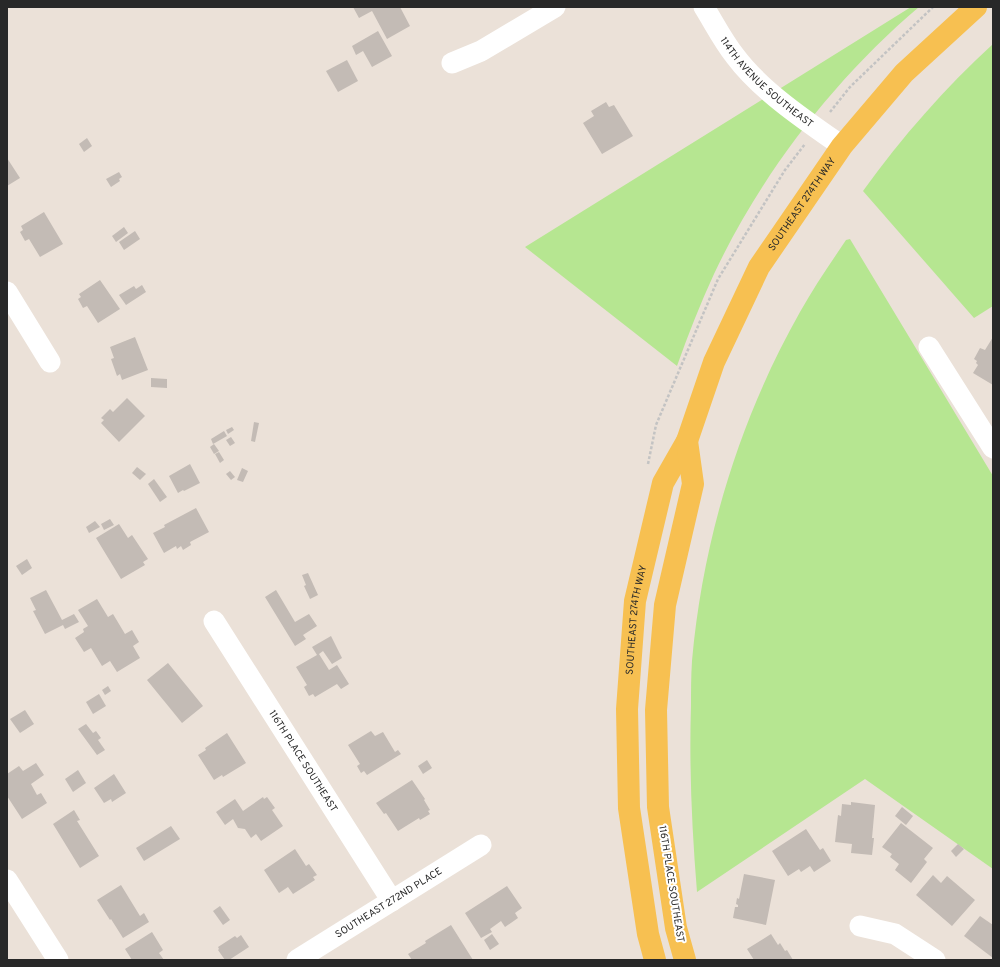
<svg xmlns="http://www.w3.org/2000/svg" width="1000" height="967" viewBox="0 0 1000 967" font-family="Overpass,sans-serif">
<rect width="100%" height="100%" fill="#ebe1d8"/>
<g fill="#b6e691">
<path d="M911 7H919C835 78 761 174 714 274 700 304 688 335 677 366L525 247Z"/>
<path d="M993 44V306L974 318 863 191C902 137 944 89 993 44Z"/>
<path d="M850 239 993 476V869L865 779 697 892C692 830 689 768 691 706 691 691 691 676 692 661 703 539 739 420 800 312 814 287 830 264 846 240Z"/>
</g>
<g fill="#c3bbb5">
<polygon points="353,7 400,7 410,26 387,39 372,11 359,18"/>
<polygon points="378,31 392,56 372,67 363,51 356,55 352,46"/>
<polygon points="347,60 358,81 338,92 326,71"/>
<polygon points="606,102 609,107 614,105 633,136 602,154 583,123 594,116 591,111"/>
<polygon points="87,138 92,146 84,152 79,144"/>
<polygon points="7,158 20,178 7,186"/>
<polygon points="119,172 122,177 119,179 120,181 111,187 106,179"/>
<polygon points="44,212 63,244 40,257 29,239 25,241 20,232 23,230 21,226"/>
<polygon points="124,227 128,233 116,242 112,236"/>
<polygon points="135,231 140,239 124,250 119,242"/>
<polygon points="100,280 120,309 98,323 87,306 83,308 78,299 81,297 79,294"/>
<polygon points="142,285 146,292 126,305 119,295 134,286 136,289"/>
<polygon points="135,337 148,370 122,380 120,374 117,376 111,359 114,358 110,347"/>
<polygon points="993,337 993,385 973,373 978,365 976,363 977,361 974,359 980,348 985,350"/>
<polygon points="151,378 167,379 167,388 151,387"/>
<polygon points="127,398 145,416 119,442 101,423 104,420 101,418 110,409 113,412"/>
<polygon points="254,422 259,423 255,442 251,441"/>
<polygon points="232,427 234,430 228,434 226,430"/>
<polygon points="224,431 227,436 213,444 211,439"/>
<polygon points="231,437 235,443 230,446 226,440"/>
<polygon points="214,444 219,451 214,454 210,447"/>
<polygon points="219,452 224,460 220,463 215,454"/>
<polygon points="190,464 200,483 184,491 183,490 178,493 169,476"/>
<polygon points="137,467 146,474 140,480 132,473"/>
<polygon points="242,468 248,471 243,482 237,480"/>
<polygon points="230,471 235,477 231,480 226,474"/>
<polygon points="154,479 167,497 160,502 148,484"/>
<polygon points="196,508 209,532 190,542 191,545 183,550 181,546 177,549 176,546 164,553 153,533 165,527 164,525"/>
<polygon points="110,519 114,525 104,530 101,524"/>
<polygon points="95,521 100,527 89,533 86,527"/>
<polygon points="119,524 128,538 132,535 148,559 143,562 145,565 121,579 96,538"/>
<polygon points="27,559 32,568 22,575 16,566"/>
<polygon points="308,573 318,595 310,599 304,586 306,585 302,575"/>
<polygon points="46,590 62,620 74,614 79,622 65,629 63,625 45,634 33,611 36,610 30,598"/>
<polygon points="276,590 295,622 309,614 317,626 303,635 306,639 295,646 265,597"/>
<polygon points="97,599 108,617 113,614 125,634 132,630 139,642 133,646 140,658 117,672 110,661 102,666 91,648 84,652 75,638 84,632 83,629 88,626 78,610"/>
<polygon points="331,636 342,658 332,664 323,651 319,654 329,670 337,665 349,684 341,689 337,684 315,697 313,694 309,696 304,687 307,685 296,667 317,655 312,647"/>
<polygon points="168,663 203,706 182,723 147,680"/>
<polygon points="108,686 111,691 105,695 102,690"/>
<polygon points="99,694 106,706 93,714 86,702"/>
<polygon points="25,710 34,724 20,733 10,719"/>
<polygon points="86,724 93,733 96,731 101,738 98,740 105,750 97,755 78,729"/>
<polygon points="371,731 375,736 383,732 395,752 398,750 401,754 367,775 364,771 361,773 357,766 360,764 348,745"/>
<polygon points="227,733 246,763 223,777 222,775 214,780 198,755 206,750 205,748"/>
<polygon points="427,760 432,768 423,774 418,766"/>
<polygon points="36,763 44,775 31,784 37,795 41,793 47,803 22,819 7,796 7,774 19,766 23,771"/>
<polygon points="78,770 86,783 73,792 65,779"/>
<polygon points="114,774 126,793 112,802 111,799 104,803 94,788"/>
<polygon points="412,780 425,799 424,800 430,810 428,811 430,814 420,820 419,818 398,831 386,813 384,814 376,803"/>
<polygon points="263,797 264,799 267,797 275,808 272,810 283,826 261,841 256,834 251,838 245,829 238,828 233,819 225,825 216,812 235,799 243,811"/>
<polygon points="851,802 875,805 872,838 874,838 872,855 851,853 852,844 835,842 838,815 841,816 842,804 851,805"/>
<polygon points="902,807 913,816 906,825 895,816"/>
<polygon points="74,810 80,820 77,821 99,856 80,868 53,824"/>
<polygon points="901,823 933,848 924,859 927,862 911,883 895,870 899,864 890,857 892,854 882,847"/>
<polygon points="171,826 180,839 144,861 136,848"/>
<polygon points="806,829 820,850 823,848 831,861 814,872 810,866 801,872 799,869 788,876 772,851"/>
<polygon points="958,844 964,849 956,857 951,851"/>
<polygon points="295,849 306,866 309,864 317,875 313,877 315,880 293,894 288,887 279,893 264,870"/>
<polygon points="744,874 775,880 766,925 733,918 735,907 738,907 738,905 736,904 737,898 739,899"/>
<polygon points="933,875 941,883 947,876 975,900 952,926 916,895"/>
<polygon points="121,885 140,916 144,913 149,922 123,938 111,919 110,920 97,900"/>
<polygon points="507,886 522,908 515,913 518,918 505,927 501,921 490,929 492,932 481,938 465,913"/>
<polygon points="220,906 230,920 223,925 213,911"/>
<polygon points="980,916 993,925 993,958 964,936"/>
<polygon points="451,925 473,960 412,960 408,954 426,943 425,941"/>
<polygon points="152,932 163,950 159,953 164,960 132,960 125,949"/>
<polygon points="492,934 499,944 490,950 484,940"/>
<polygon points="771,934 778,945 780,943 785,951 787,950 793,960 754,960 747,949"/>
<polygon points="241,935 249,947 229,960 225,960 218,950 219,949 218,947 235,936 237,938"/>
</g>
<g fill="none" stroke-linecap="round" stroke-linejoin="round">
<g stroke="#c3c3c3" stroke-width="2.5" stroke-dasharray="3 2" stroke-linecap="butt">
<polyline points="830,112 850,87 933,7"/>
<polyline points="648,464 656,425 718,279 785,170 805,144"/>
</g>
<g stroke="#fff" stroke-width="21">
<path id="s1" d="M704 7C714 23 723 41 735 56 761 91 806 121 842 146"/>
<polyline points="452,63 481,51 555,7"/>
<polyline points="7,292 50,362"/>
<polyline points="929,347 993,448"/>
<path id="s2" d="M214 621 392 901"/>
<polyline points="7,880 58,960"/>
<polyline points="860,926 895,934 935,960"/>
<path id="s3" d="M297 960 481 845"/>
</g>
<g stroke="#f7c051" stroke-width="22">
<path id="s4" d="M655 960 648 934 629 808 627 709 635 601 663 483 687 441 714 362 759 267 842 146 904 73 976 7"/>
<polyline points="685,960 676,928 658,807 656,710 665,605 693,484 687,441"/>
</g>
</g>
<g text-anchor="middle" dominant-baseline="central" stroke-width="4" stroke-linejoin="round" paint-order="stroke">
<g font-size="10" fill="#282828" stroke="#fff">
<text stroke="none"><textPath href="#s1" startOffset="99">114TH AVENUE SOUTHEAST</textPath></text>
<text stroke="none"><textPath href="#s4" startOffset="796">SOUTHEAST 274TH WAY</textPath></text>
<text stroke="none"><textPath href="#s4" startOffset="343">SOUTHEAST 274TH WAY</textPath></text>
<text stroke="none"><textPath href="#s2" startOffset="166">116TH PLACE SOUTHEAST</textPath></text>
<text transform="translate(671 884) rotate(81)">116TH PLACE SOUTHEAST</text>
<text stroke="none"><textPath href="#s3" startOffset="108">SOUTHEAST 272ND PLACE</textPath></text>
</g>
</g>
<rect width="1000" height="967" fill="none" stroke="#282828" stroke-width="16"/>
</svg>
